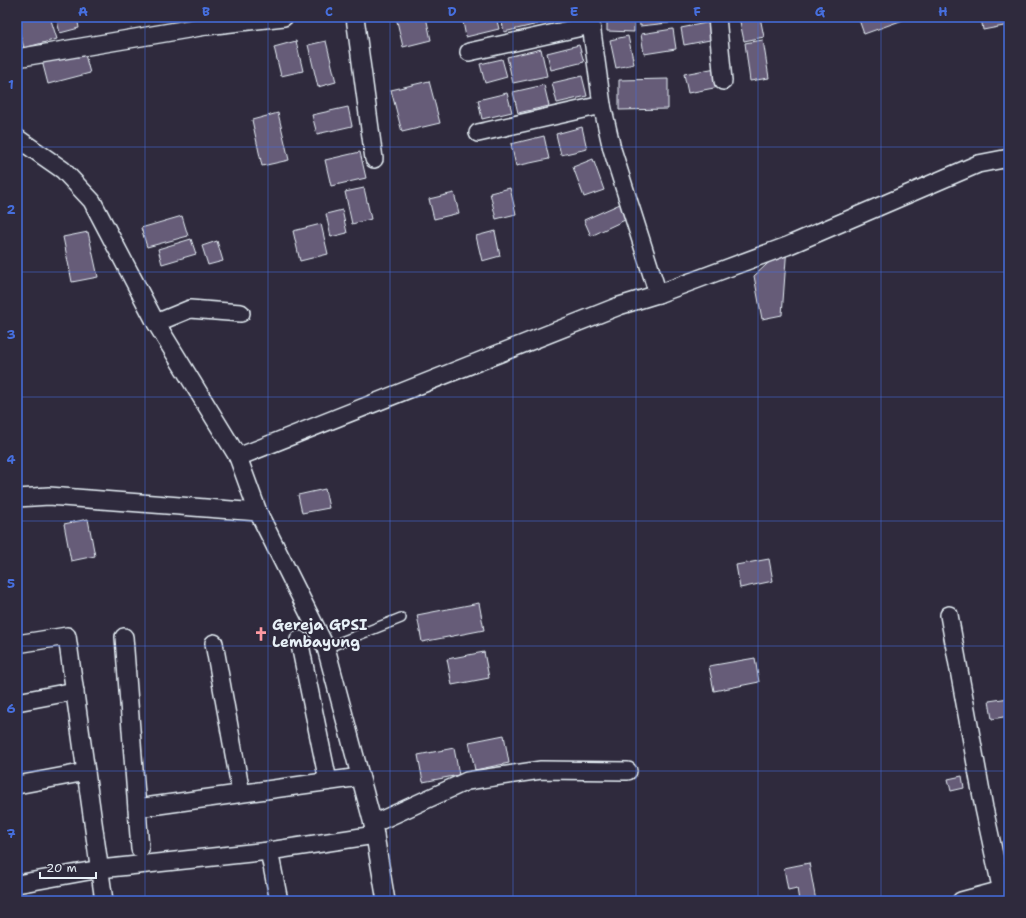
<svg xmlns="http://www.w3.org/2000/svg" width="1026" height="918" viewBox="0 0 1026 918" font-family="'Shantell Sans',sans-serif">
<rect width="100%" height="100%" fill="#2f2a3d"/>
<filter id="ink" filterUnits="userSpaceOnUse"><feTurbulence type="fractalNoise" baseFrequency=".025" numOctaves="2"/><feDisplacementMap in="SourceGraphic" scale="8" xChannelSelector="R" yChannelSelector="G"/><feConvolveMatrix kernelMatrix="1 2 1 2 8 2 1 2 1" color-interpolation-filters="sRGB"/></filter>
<g filter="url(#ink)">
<g fill="#665b78" stroke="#e8f1f8">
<polygon points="17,17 50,17 57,39 24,48 17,24"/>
<polygon points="56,17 77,17 79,28 60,33"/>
<polygon points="113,17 127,17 114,20"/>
<polygon points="396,17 426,17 431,40 403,47"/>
<polygon points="462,17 496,17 499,29 466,37"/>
<polygon points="501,17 537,17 538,24 504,32"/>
<polygon points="543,17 572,17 545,23"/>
<polygon points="607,17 634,17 634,32 607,31"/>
<polygon points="639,17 668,17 669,23 640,26"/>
<polygon points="677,17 700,17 677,21"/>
<polygon points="739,17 760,17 764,37 744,41"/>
<polygon points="858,17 902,17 903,20 864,34"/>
<polygon points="981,17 1009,17 1009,25 983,30"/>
<polygon points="711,22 715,39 684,45 681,28"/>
<polygon points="673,29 676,49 644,54 641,34"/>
<polygon points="628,36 634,64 616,68 610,40"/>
<polygon points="763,40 769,78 750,81 745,43"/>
<polygon points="296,41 303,71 281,76 274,47"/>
<polygon points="326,41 336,82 318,87 308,45"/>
<polygon points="579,45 584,62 551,70 547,53"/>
<polygon points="541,49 547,76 513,83 507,57"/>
<polygon points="84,51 90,73 48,84 42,61"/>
<polygon points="502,59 507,77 485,83 480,64"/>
<polygon points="716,68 719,87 688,93 684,74"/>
<polygon points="582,76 587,96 557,103 552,83"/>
<polygon points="668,79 668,109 619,110 619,80"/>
<polygon points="429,81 440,123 402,132 391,90"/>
<polygon points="544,85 549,106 518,113 513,92"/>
<polygon points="507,93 512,112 482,119 478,100"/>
<polygon points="348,107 352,126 317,134 312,115"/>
<polygon points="278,113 289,160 262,166 252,120"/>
<polygon points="582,127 587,149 561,155 556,134"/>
<polygon points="544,136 549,159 516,166 511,144"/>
<polygon points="360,152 366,178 331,186 325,160"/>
<polygon points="593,159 604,190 584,197 573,167"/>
<polygon points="364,188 371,219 352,224 345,192"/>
<polygon points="510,188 516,214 496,219 490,193"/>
<polygon points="454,193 459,213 434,219 429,199"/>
<polygon points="620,204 627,219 591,236 584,220"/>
<polygon points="342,210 347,233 331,237 326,214"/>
<polygon points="182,216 188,236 147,247 141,228"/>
<polygon points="321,224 328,254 300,261 293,231"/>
<polygon points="495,231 500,256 482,261 476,236"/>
<polygon points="88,232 98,277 72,282 63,237"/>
<polygon points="191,239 196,254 162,264 158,249"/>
<polygon points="217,241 223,261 208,265 202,246"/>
<polygon points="787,246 782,315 762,319 754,276"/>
<polygon points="325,489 329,508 302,513 298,495"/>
<polygon points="88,519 95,556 71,561 64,524"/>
<polygon points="769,559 773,581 740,588 736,565"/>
<polygon points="479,603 484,630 422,642 417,615"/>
<polygon points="484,652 489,678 452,685 447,659"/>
<polygon points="755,658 759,682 714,691 709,666"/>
<polygon points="1009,698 1009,716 992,719 989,701"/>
<polygon points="504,735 509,763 475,770 469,742"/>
<polygon points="454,748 459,775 423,782 418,755"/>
<polygon points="962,776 964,788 951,791 948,779"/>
<polygon points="809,863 816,901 799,901 797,888 788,890 784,868"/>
</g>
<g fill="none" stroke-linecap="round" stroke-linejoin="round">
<defs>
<polyline id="lane" points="326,648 401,618"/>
<g id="street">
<polyline points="355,17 374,159"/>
<polyline points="717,17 723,81"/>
<polyline points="206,26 284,17"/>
<polyline points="469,52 591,25"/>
<polyline points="17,58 206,26 205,17"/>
<polyline points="478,133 602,105"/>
<polyline points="17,138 63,170 92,201 156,323 238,457 258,512 326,648 373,824 386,901"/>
<polyline points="658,294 787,246 978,164 1009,158"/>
<polyline points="156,323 190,309 241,313"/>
<polyline points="238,457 619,306 658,294 612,149 602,105 590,17"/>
<polyline points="17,498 49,496 258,512"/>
<polyline points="949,615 984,808 1004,901"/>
<polyline points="124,637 140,849"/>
<polyline points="299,640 328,781"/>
<polyline points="214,643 241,793"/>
<polyline points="17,644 67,636 104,901"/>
<polyline points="17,702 75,691"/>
<polyline points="17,785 86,772"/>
<polyline points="137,808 360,777"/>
<polyline points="373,824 467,781 541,770 628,771"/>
<polyline points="17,884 100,869 269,851"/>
<polyline points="279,901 269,851 375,835"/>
<polyline points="961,901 1002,890"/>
</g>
</defs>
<use href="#lane" stroke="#e8f1f8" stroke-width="12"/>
<use href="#street" stroke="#e8f1f8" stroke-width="20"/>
<use href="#lane" stroke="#2f2a3d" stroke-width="9"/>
<use href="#street" stroke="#2f2a3d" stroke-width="17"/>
</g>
</g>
<path fill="none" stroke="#466fde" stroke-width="1" stroke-opacity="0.55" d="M145 17V901M268 17V901M390 17V901M513 17V901M636 17V901M758 17V901M881 17V901M17 147H1009M17 272H1009M17 397H1009M17 521H1009M17 646H1009M17 771H1009"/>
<defs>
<symbol id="church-bare" viewBox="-9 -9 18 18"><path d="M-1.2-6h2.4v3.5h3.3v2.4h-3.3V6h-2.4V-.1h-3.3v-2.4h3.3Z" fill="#ff9aa2" stroke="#2f2a3d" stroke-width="2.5" paint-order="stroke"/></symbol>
</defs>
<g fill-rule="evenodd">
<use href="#church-bare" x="251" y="624" width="20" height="20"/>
</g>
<g text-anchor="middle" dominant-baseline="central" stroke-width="3.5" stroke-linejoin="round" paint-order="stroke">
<g font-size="15" font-weight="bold" fill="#e8f1f8" stroke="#2f2a3d" text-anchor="start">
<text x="272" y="625">Gereja GPSI<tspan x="272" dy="17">Lembayung</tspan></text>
</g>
</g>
<rect width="1026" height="918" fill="none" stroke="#2f2a3d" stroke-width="44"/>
<path d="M40 872v6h56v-6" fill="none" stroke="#e8f1f8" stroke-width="2"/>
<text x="46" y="872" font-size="12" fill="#e8f1f8" stroke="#2f2a3d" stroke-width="3" paint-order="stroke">20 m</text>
<rect x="22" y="22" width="982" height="874" fill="none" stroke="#466fde" stroke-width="1.5"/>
<g font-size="13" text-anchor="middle" font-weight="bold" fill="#466fde">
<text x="83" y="16">A</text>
<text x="206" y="16">B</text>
<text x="329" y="16">C</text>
<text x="452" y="16">D</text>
<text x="574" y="16">E</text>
<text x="697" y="16">F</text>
<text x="820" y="16">G</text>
<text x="943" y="16">H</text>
<text x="11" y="89">1</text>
<text x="11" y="214">2</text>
<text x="11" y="339">3</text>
<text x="11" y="464">4</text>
<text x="11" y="588">5</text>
<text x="11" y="713">6</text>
<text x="11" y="838">7</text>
</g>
</svg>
